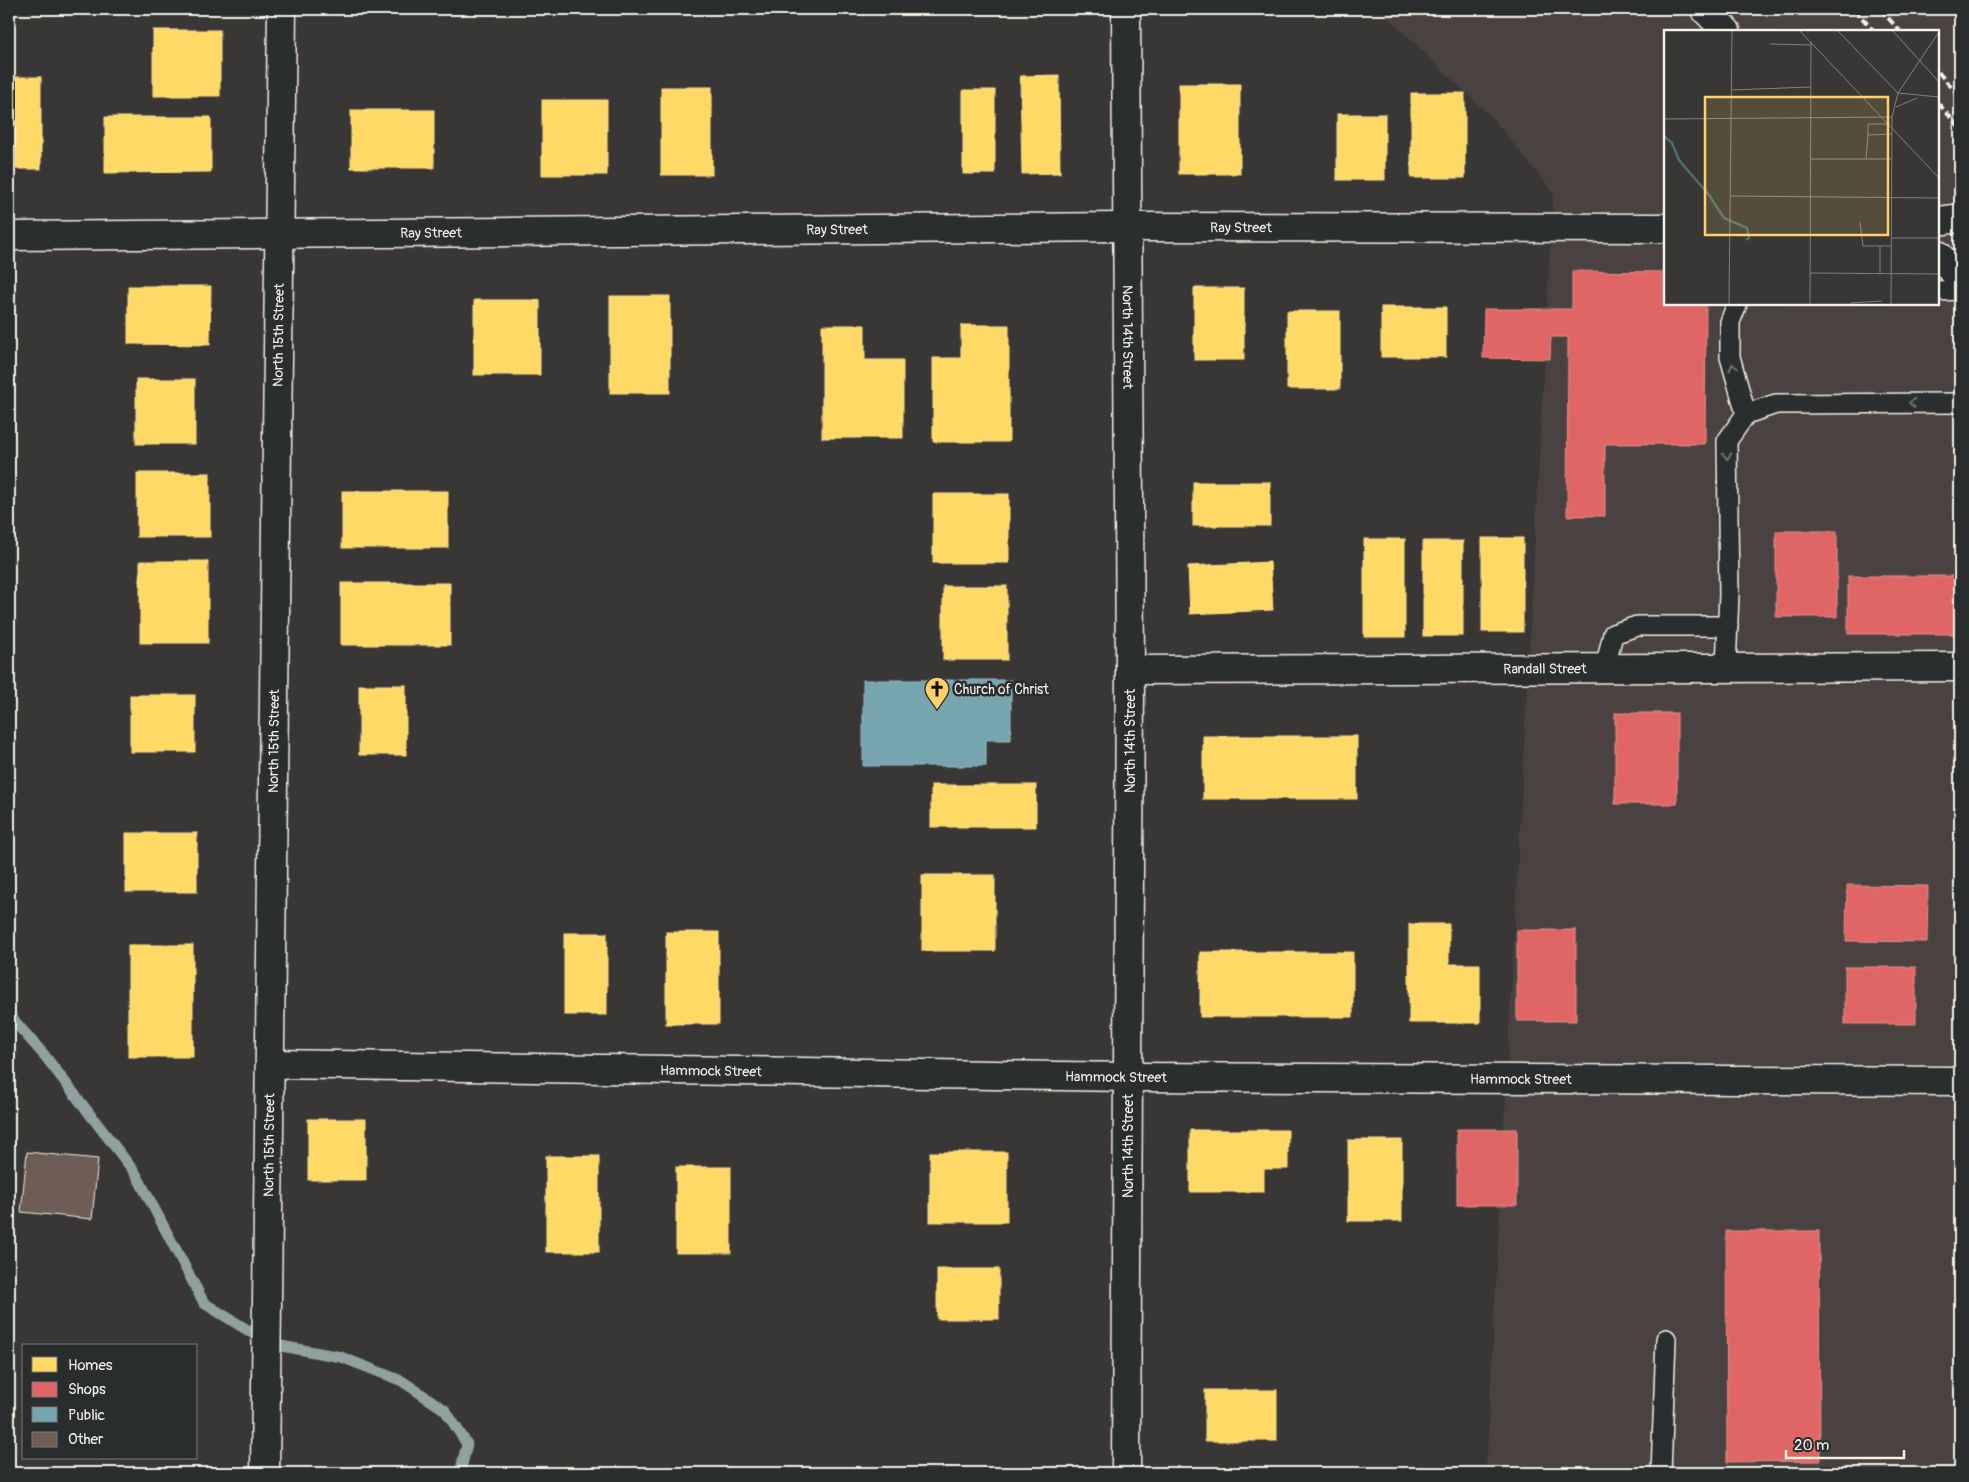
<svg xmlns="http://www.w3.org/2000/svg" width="1969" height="1482" viewBox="0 0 1969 1482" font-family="Pangolin,sans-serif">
<rect width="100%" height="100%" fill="#383736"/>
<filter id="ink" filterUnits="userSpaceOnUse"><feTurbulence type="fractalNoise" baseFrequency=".02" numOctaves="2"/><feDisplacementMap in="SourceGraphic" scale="10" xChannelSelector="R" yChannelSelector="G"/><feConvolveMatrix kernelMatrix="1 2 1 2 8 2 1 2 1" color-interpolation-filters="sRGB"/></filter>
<g filter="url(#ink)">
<path fill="#48423f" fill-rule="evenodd" d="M1379 9H1960V1473H1486L1553 192 1493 119ZM1665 31H1938V304H1665Z"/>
<g fill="#ffd966" stroke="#fce08d">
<rect x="153" y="30" width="67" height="66"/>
<polygon points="1059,75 1060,173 1022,174 1020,76"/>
<rect x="9" y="77" width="32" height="92"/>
<rect x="1179" y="84" width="61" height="90"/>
<rect x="661" y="87" width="51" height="88"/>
<rect x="963" y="90" width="32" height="84"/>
<rect x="1411" y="93" width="54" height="85"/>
<rect x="542" y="100" width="65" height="75"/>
<rect x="351" y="110" width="83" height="58"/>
<rect x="1337" y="114" width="48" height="66"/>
<polygon points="105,117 211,117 211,172 105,173"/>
<polygon points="128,286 211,286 210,345 128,344"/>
<rect x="1194" y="288" width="50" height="72"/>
<rect x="610" y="296" width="60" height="97"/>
<rect x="474" y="300" width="66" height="75"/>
<rect x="1381" y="307" width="65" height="50"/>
<rect x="1287" y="311" width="53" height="78"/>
<polygon points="822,325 865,325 865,360 903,360 903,438 822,438"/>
<polygon points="961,325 1009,325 1009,442 933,442 933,358 961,358"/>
<rect x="136" y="379" width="59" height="65"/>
<rect x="137" y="473" width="73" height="64"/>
<rect x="1193" y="482" width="77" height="44"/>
<rect x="342" y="491" width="106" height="57"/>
<rect x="933" y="494" width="76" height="69"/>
<rect x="1482" y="538" width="41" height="94"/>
<rect x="1364" y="539" width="41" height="98"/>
<rect x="1423" y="541" width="40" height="95"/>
<rect x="140" y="561" width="68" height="82"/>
<polygon points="1270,562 1273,610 1190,614 1188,566"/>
<rect x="341" y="583" width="109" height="62"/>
<rect x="943" y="586" width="64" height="74"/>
<rect x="359" y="685" width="47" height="70"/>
<rect x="130" y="695" width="65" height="57"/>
<rect x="1203" y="736" width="154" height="63"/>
<rect x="931" y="785" width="105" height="42"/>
<rect x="126" y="833" width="71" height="59"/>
<rect x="922" y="875" width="73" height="76"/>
<polygon points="1409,924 1449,924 1449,964 1480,964 1480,1023 1409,1023"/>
<rect x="666" y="932" width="53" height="92"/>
<rect x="564" y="933" width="43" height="82"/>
<rect x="128" y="945" width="65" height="112"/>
<rect x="1200" y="952" width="153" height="65"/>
<rect x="308" y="1119" width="58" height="61"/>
<polygon points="1190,1130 1288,1130 1288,1169 1264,1169 1264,1192 1190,1192"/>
<rect x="1348" y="1140" width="54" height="81"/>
<rect x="930" y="1152" width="77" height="70"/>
<rect x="546" y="1156" width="53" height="96"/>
<rect x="676" y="1167" width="55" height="86"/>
<rect x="937" y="1269" width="62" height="50"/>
<rect x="1205" y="1390" width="72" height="51"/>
</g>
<g fill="#e06666" stroke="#e6908d">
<polygon points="1572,271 1665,272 1665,304 1706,304 1705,444 1605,444 1605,516 1567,516 1568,337 1551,337 1550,359 1483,358 1484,309 1572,309"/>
<rect x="1776" y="531" width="61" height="86"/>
<rect x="1848" y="576" width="106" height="58"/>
<rect x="1615" y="713" width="62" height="91"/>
<polygon points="1847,885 1928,886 1927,942 1846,941"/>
<rect x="1517" y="930" width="59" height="91"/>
<rect x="1845" y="967" width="71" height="57"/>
<rect x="1457" y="1129" width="60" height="76"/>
<polygon points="1726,1231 1819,1231 1820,1461 1727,1462"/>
</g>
<polygon fill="#76a5af" stroke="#9cbcc0" points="863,680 1011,680 1011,740 986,740 986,766 863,766"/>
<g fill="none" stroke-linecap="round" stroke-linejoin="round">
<polyline stroke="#90a1a0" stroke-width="11" points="9,1015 45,1056 136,1174 204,1303 270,1344 341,1357 402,1381 445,1410 467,1444 460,1473"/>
</g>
<polygon fill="#6e5d55" stroke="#f4f1e8" points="27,1152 98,1159 92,1219 21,1212"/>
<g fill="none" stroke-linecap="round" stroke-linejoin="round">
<defs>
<g id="service">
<polyline points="1938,291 1960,290"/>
<polyline points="1737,304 1730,322 1730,357 1746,414"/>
<polyline points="1605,668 1613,634 1637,626 1728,626"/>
<polyline points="1726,668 1729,594 1727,441 1746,414 1776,404 1960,403"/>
<polyline points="1661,1473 1666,1339"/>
</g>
<g id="minor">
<path id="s1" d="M1126 9 1130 670 1126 1473"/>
<polyline points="1938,221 1960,218"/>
<path id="s2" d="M9 236 1126 227 1665 228"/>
<path id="s3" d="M1130 670 1960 667"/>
<path id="s4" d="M271 1064 1128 1077 1960 1081"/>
<path id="s5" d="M265 1473 282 9"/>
</g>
<g id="secondary">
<polyline points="1705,9 1726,31"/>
<polyline points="1938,255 1960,278"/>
</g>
</defs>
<use href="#service" stroke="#f4f1e8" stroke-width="22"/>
<use href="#minor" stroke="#f4f1e8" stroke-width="31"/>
<use href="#secondary" stroke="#f4f1e8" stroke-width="31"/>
<use href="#service" stroke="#2a2d2e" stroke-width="19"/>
<use href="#minor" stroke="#2a2d2e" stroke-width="28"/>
<use href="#secondary" stroke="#2a2d2e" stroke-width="28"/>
<g stroke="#f4f1e8" stroke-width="4" stroke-dasharray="8 4" stroke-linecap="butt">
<polyline points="1854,9 1874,31"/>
<polyline points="1880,9 1900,31"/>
<polyline points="1938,72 1960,97"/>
<polyline points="1938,103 1960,128"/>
</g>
</g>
<defs><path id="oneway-chevron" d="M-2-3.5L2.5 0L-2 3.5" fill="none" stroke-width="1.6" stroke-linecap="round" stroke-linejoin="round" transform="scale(1.25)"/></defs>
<g stroke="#71726f">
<use href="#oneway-chevron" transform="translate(1733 367) rotate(-105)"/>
<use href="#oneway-chevron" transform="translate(1912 403) rotate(180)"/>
<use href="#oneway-chevron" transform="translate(1727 456) rotate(89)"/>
</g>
</g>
<defs>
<symbol id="church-pin" viewBox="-11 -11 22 30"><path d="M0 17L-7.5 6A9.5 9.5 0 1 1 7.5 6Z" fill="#ffd166" stroke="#2a2d2e"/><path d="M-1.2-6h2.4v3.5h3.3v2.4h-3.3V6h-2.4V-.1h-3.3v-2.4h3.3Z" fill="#111"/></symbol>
</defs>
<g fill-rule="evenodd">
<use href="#church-pin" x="923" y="675" width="28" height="38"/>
</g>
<g text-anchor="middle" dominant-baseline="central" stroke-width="5" stroke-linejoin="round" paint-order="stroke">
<g font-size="14" fill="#f4f1e8" stroke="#2a2d2e">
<text stroke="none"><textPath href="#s2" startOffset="1232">Ray Street</textPath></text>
<text stroke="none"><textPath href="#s2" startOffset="828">Ray Street</textPath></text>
<text stroke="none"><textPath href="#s2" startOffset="422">Ray Street</textPath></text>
<text stroke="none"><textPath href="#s5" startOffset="1138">North 15th Street</textPath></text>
<text stroke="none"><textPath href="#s1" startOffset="328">North 14th Street</textPath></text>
<text stroke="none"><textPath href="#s3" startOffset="415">Randall Street</textPath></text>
<text stroke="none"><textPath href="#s5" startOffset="732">North 15th Street</textPath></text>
<text transform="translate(1130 741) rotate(-90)">North 14th Street</text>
<text stroke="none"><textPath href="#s4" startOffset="440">Hammock Street</textPath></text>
<text stroke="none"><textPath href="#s4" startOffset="845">Hammock Street</textPath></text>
<text stroke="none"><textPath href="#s4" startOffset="1250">Hammock Street</textPath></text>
<text stroke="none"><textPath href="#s5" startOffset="328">North 15th Street</textPath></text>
<text transform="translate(1128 1146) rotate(-90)">North 14th Street</text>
</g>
<g font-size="14" fill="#f4f1e8" stroke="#2a2d2e" text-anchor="start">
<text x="954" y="689">Church of Christ</text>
</g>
</g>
<g transform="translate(1664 30)">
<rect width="275" height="275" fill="#383736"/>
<path fill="none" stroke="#4e6c70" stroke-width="2.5" d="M0 106 8 113 15 130 45 165 60 188 83 198 85 208 82 210"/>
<path fill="none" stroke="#83817d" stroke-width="1" d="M136 1 275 148M174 1 234 63 275 67M229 1 275 52M106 14 147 15M67 60 146 57M232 77 253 68M0 89 228 87M204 105V94H225M146 129H228M202 129 204 105 228 104M66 166 275 168M196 192 199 216H227M227 208H275M146 243 275 244M216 244V216M186 273 218 271M65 274 68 1M146 274 147 12M227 274 228 87 234 63 275 2"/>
<path fill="#ffd166" fill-opacity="0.15" stroke="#ffd166" stroke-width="2.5" d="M41 67H224V205H41Z"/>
<rect width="275" height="275" fill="none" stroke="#f4f1e8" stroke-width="2.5"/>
</g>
<rect width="1969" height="1482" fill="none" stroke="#2a2d2e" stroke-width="30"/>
<rect x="15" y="15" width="1939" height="1452" fill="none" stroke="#f4f1e8" stroke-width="2" filter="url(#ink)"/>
<rect x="22" y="1344" width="175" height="115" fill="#2a2d2e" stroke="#7b7b78"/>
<rect x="32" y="1357" width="25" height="15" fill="#ffd966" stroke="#7b7b78"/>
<text x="68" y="1370" font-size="15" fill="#f4f1e8">Homes</text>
<rect x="32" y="1382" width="25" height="15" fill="#e06666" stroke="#7b7b78"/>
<text x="68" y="1394" font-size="15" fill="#f4f1e8">Shops</text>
<rect x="32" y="1407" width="25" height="15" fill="#76a5af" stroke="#7b7b78"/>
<text x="68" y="1420" font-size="15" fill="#f4f1e8">Public</text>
<rect x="32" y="1432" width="25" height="15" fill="#6e5d55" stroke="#7b7b78"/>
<text x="68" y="1444" font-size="15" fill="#f4f1e8">Other</text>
<path d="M1786 1450v8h118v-8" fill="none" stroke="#f4f1e8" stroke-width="2.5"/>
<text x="1794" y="1450" font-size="15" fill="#f4f1e8" stroke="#2a2d2e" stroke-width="4" paint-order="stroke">20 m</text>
</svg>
